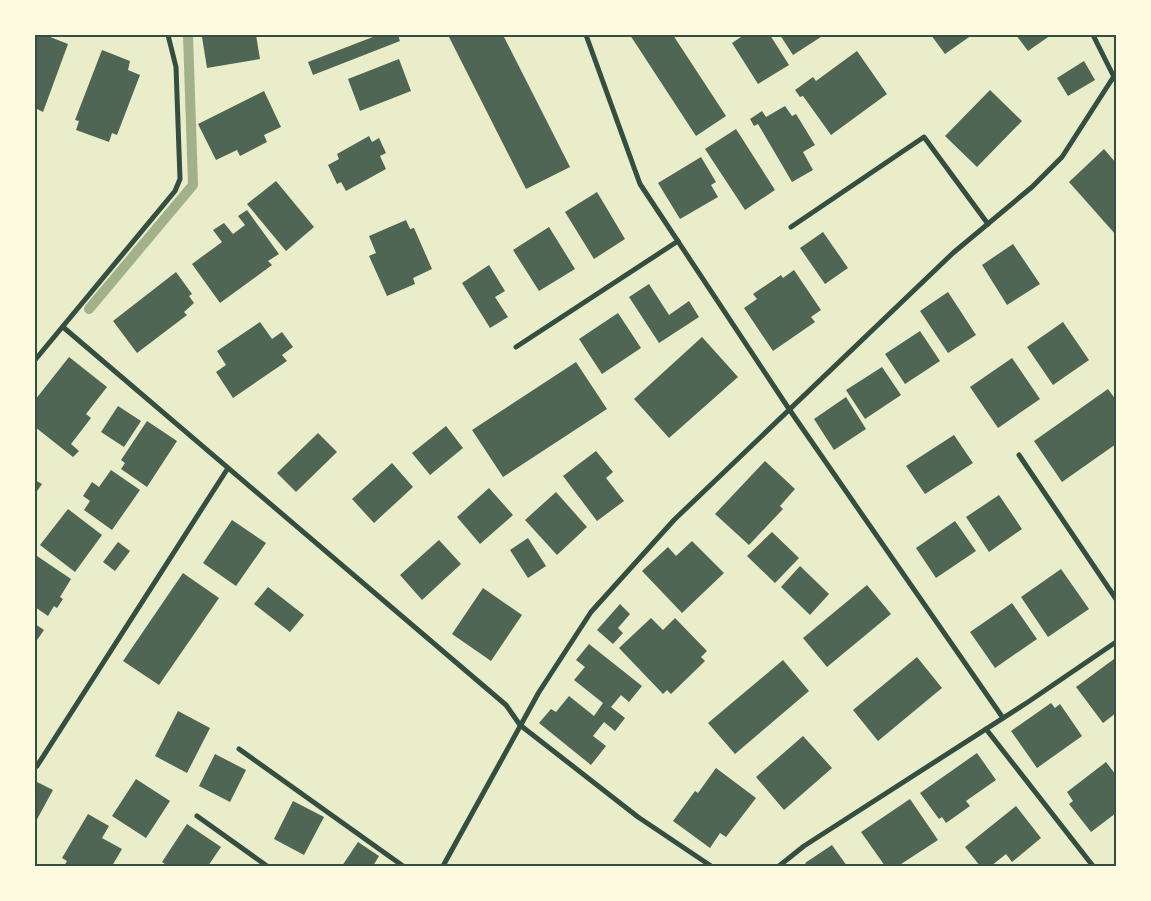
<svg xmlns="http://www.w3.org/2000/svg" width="1151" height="901" viewBox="0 0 1151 901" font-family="'Space Grotesk',sans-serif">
<rect width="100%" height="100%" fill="#e9edc9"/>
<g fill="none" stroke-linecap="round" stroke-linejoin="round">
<polyline stroke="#a3b18a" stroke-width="10" points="89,309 193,185 188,35"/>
</g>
<g fill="#4f6655">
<polygon points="35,35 45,35 68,44 43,112 35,108"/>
<polygon points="217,35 256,35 260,59 207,68 202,37"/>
<polygon points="378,35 398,35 400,41 313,75 308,62"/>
<polygon points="448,35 503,35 570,167 526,189"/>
<polygon points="630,35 673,35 726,116 696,136"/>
<polygon points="744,35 770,35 789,65 758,84 732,43"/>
<polygon points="780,35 824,35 793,55"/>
<polygon points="931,35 972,35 945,54"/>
<polygon points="1016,35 1051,35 1028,51"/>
<polygon points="102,50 130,61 128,70 140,75 117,135 112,133 109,142 76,130 79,121 75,120"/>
<polygon points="857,51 887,94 831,135 803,96 800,97 795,90 813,77 816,81"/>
<polygon points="399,59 411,91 360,111 348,79"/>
<polygon points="1084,61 1095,80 1068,96 1057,78"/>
<polygon points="990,90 1022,121 977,167 945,136"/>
<polygon points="264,91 281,127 264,135 267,142 240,156 237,150 216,160 198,124"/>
<polygon points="785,106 792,116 796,114 815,145 803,152 813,170 792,182 758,124 754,126 750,119 762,111 766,117"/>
<polygon points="736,129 775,190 745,210 705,149"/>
<polygon points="369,136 372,142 379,138 386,153 380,156 386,169 346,191 341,182 337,184 328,165 339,159 337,154"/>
<polygon points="1104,149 1116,163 1116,235 1069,182"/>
<polygon points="701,157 716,182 711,185 718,197 680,219 658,183"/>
<polygon points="276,181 314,227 286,251 247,204"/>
<polygon points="597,192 625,239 594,259 565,212"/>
<polygon points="247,210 279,254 268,261 272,265 220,303 192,264 222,242 213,230 224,223 233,234 245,225 238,216"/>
<polygon points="406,220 410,229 414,228 432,269 413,278 415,284 387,296 369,256 376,253 369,236"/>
<polygon points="549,227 575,269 539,291 513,250"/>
<polygon points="823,232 848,268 825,284 800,248"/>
<polygon points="1013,244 1040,284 1007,305 982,265"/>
<polygon points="489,265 505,291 495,297 508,317 490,328 462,283"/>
<polygon points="794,270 821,310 811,317 815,322 773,351 744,308 757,299 753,294 781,275 783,278"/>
<polygon points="176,272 192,294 189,296 194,303 184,312 187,315 137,353 113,321"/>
<polygon points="649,284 669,315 689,301 699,317 659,343 629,297"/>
<polygon points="948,292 976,335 948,353 920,311"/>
<polygon points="618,313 641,348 602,374 579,339"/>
<polygon points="260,322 272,339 282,332 293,347 282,355 287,361 233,398 216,372 226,365 217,351"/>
<polygon points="1063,322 1089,360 1053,385 1027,347"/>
<polygon points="920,331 940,361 905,384 885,354"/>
<polygon points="702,337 738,377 669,438 634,399"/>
<polygon points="69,357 107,387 86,414 91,418 71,444 79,451 73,457 35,427 35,400"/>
<polygon points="1012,358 1040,399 998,428 970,387"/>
<polygon points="576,362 607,409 503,477 472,430"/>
<polygon points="882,367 901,395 865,419 846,390"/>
<polygon points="1108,389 1116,400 1116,444 1062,482 1034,441"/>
<polygon points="846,397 866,429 834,450 814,419"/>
<polygon points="118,406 141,421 124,447 101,432"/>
<polygon points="147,421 177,441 147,487 121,469 125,463 121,460"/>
<polygon points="446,426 463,448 430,475 412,453"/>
<polygon points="318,433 337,452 296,492 277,473"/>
<polygon points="954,435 973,463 925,494 906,466"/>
<polygon points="596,451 613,472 606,478 624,501 597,521 563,476"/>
<polygon points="765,461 795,489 780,506 783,509 749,545 715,514"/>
<polygon points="392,463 413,487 374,523 352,499"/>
<polygon points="111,470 140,490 112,530 84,510 90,501 83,496 92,482 99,487"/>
<polygon points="35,480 42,484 35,494"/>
<polygon points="489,488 513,515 480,544 457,517"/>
<polygon points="556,492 587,527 557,555 525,520"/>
<polygon points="999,495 1022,529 989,552 966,517"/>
<polygon points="68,509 102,535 75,572 40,545"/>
<polygon points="232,520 266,543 236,586 203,563"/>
<polygon points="955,521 976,551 936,578 916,548"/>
<polygon points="772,532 799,558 775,583 747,556"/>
<polygon points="528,538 546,566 528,578 510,550"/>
<polygon points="439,540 461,564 422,600 400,575"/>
<polygon points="692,541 724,573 682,613 642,571 668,547 676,556"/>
<polygon points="118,542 130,551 115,571 103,562"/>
<polygon points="37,556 71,579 60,597 63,599 57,608 54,606 48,616 35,607 35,560"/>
<polygon points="800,566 829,594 810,615 781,587"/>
<polygon points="1061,569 1089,609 1048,637 1021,597"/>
<polygon points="183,573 219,598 159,685 123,661"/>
<polygon points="867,585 891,614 827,667 803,638"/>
<polygon points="268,587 304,615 290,632 254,604"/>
<polygon points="483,588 522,615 491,661 452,634"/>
<polygon points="1012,603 1037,639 995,668 970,632"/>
<polygon points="620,604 630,614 618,628 623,633 613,644 597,630"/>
<polygon points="651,618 663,630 675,618 707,651 701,657 705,661 671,694 667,690 663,694 619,648"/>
<polygon points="35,624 44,630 35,643"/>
<polygon points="589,644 642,686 629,702 621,695 611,707 625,718 615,731 604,722 593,736 606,746 591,765 539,723 551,709 556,712 569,696 594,716 603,703 574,680 585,667 576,660"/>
<polygon points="917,657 942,688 878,741 853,710"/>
<polygon points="1114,659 1116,661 1116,713 1103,723 1076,687"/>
<polygon points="783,660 809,691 735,754 708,723"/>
<polygon points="1051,703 1055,708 1060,704 1082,736 1037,768 1011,731"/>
<polygon points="178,711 210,728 187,773 155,756"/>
<polygon points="803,736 832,768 784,810 756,777"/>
<polygon points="977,753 996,780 966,801 970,806 946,823 942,817 939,819 920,793"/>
<polygon points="215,754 246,770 230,802 199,786"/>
<polygon points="1106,762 1116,775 1116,813 1091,832 1069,804 1073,801 1067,792"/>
<polygon points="716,768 756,798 726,837 720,833 710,848 673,821 695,791 698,793"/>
<polygon points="136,779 170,801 146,838 112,816"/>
<polygon points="35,781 53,790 35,823"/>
<polygon points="910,799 938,840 898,866 885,866 861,832"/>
<polygon points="293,801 324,817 304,855 274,839"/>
<polygon points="1016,806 1041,838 1012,862 1006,854 991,866 980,866 965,847"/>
<polygon points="88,814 109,826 102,838 122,849 112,866 64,866 67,861 62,858"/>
<polygon points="187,824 221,847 208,866 168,866 162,862"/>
<polygon points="358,842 379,856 373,866 342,866"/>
<polygon points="832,845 847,866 808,866 805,863"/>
</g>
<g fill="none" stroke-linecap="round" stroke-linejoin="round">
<g stroke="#344e41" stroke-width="5">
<polyline points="586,35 640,184 789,409 1003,718"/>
<polyline points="1093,35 1116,81"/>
<polyline points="791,227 924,137 988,224"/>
<polyline points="63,327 506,705 520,725 638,817 711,866"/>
<polyline points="516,347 678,241"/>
<polyline points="35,360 175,191 180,179 176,67 168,35"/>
<polyline points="1019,455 1116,599"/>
<polyline points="986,729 1093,866"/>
<polyline points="239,749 403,866"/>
<polyline points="37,766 228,468"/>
<polyline points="197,816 267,866"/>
<polyline points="443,866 539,692 591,612 674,520 953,253 1032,187 1062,157 1116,73"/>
<polyline points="779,866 804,846 1028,702 1116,642"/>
</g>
</g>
<rect width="1151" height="901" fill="none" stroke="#fefae0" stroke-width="72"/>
<rect x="36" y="36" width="1079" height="829" fill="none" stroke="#344e41" stroke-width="2"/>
</svg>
